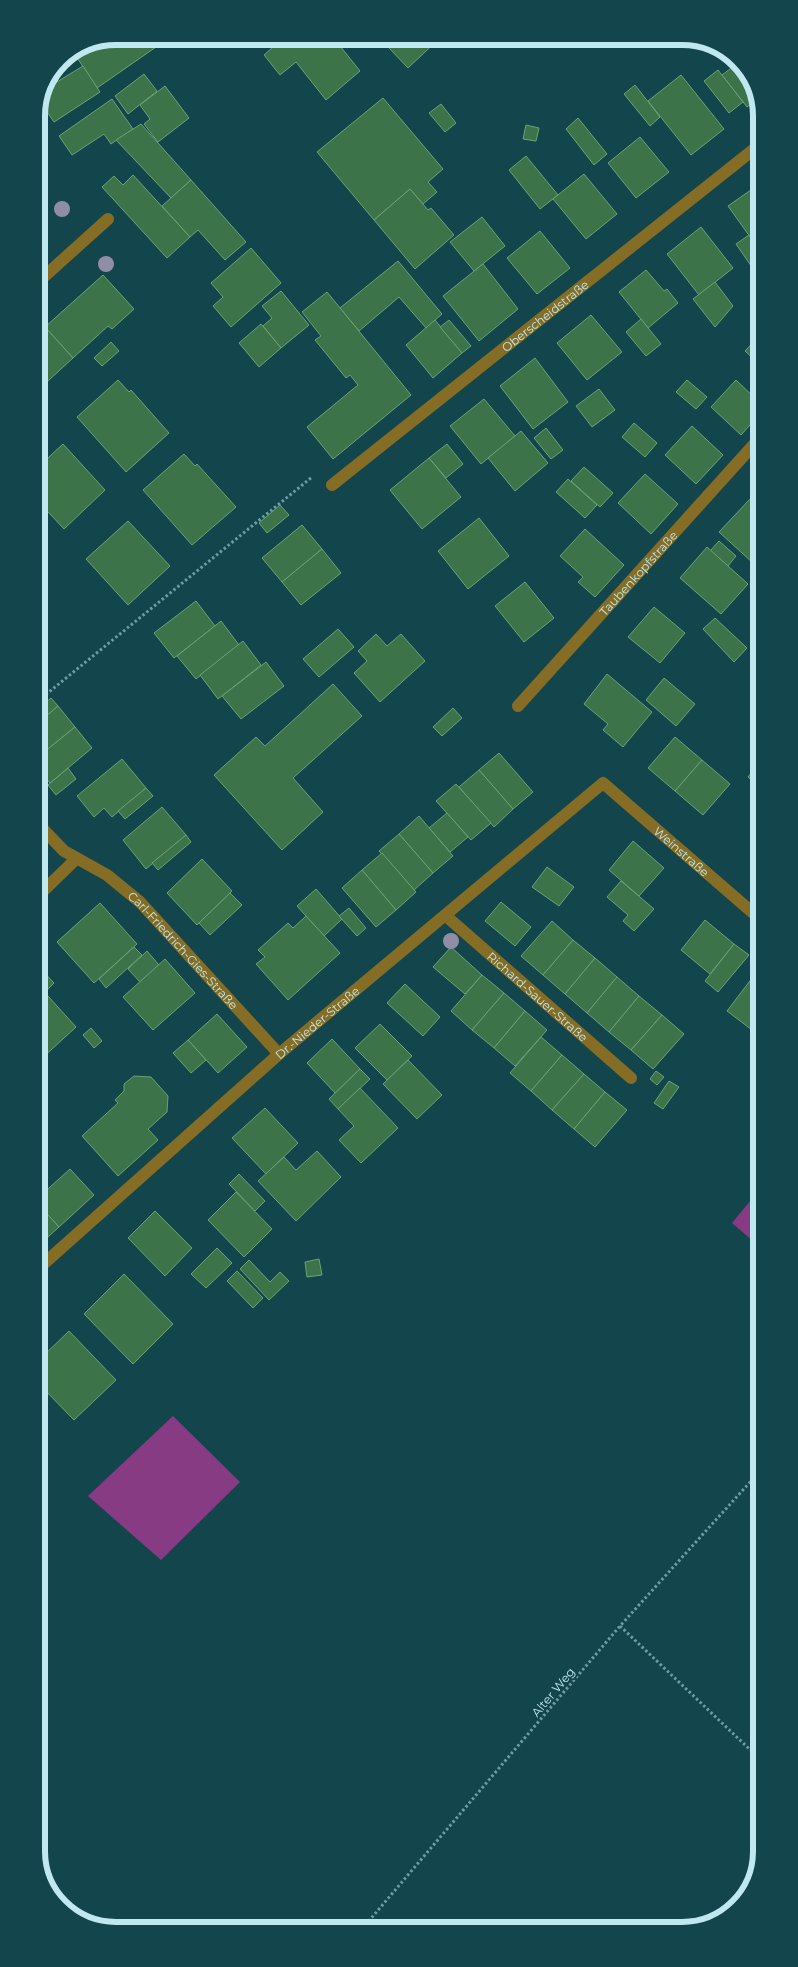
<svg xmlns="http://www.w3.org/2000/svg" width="798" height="1967" viewBox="0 0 798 1967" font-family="Montserrat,sans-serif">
<rect width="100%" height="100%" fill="#13454c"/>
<g fill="#873b82">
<polygon points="760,1189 760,1247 732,1223"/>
<polygon points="173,1416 240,1482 161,1560 88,1496"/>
</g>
<g fill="#3c7349" stroke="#6ba377">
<polygon points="116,36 168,36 169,38 97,88 74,53"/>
<polygon points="168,36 192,36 178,48"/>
<polygon points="266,36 332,36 360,71 326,100 296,62 280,75 264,55 273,47"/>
<polygon points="338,36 361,36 347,48"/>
<polygon points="402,36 442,36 408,68 389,48"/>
<polygon points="738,63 758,91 758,99 747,107 722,75"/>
<polygon points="83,66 100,92 54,122 40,102 47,88"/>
<polygon points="718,70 743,102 729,113 704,81"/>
<polygon points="144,74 157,91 128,114 115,96"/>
<polygon points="681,75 724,129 691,155 648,101"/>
<polygon points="635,85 660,117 650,126 624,94"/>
<polygon points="165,86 189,118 158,142 144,124 150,119 140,105"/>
<polygon points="383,98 443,169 428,182 437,192 423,204 410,189 374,220 317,152"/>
<polygon points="112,99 133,129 111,144 104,134 72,155 59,136"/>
<polygon points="441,104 456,123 445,132 429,113"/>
<polygon points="578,118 607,154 594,165 566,129"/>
<polygon points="141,124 191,180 171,198 116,140"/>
<polygon points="526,125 539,128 536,141 523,139"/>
<polygon points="640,137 669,172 636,198 608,163"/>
<polygon points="526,156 558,195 540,209 509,170"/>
<polygon points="584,174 617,214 586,239 553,199"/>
<polygon points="133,175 190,237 167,258 102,187 114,176 123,185"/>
<polygon points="191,180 246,242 225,260 198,230 190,237 162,206"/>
<polygon points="758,185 758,248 728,206"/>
<polygon points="410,189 428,210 431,208 454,235 415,269 374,220"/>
<polygon points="482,217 505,246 474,271 450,242"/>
<polygon points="701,227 733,268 699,295 667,254"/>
<polygon points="540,231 570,268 537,294 507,258"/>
<polygon points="749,235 758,248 758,276 736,244"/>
<polygon points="251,248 281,283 231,327 213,306 223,297 211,283"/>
<polygon points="398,261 442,314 426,328 399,297 359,331 340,308"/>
<polygon points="483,264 518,309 479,341 443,296"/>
<polygon points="646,270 664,291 667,289 678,303 648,328 619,292"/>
<polygon points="103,275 134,309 112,329 108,326 73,358 45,327"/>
<polygon points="715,282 733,306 715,327 693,299"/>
<polygon points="281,291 309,325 281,348 263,326 272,318 262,306"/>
<polygon points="327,292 411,395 333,459 307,427 358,385 350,375 346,378 315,340 321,336 302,312"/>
<polygon points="591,315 622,352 587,380 557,343"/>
<polygon points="641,319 661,344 646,356 626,332"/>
<polygon points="435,320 462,353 433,378 406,345"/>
<polygon points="449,320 471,346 462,353 440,327"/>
<polygon points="261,324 281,348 259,367 239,343"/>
<polygon points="45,327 73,358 37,391 37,335"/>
<polygon points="758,337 758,363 745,351"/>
<polygon points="111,342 119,351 102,366 94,358"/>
<polygon points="535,358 568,402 533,429 500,386"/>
<polygon points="118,380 129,392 131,390 169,433 126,472 77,417"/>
<polygon points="687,380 707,397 696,409 676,392"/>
<polygon points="736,380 758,401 758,416 741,435 711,407"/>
<polygon points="599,389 615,410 592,427 576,406"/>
<polygon points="484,399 515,436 481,464 450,426"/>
<polygon points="634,423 657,443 645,457 622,437"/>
<polygon points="692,426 723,455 696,484 665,455"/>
<polygon points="546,428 563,450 551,459 534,438"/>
<polygon points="521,431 548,463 515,491 488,458"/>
<polygon points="63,444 105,490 64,529 37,500 37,468"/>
<polygon points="447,444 463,464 446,478 429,458"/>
<polygon points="184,454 195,466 197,464 236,507 192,545 143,490"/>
<polygon points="429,458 461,497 422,529 390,490"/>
<polygon points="584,467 613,493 600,507 571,481"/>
<polygon points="645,474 678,504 651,534 618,503"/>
<polygon points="568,479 597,505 585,518 556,492"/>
<polygon points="750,499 759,507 759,557 753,563 719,532"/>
<polygon points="280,505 289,515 267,533 259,523"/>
<polygon points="479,518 509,556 468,589 438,551"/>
<polygon points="128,521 170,566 128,605 86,559"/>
<polygon points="302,525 322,549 282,582 262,558"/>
<polygon points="585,529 624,565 595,597 578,582 583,577 560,556"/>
<polygon points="719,541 736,556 728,566 710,551"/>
<polygon points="707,547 748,584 721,614 680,578"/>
<polygon points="322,549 341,573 301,605 282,582"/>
<polygon points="525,582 554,618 524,642 495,606"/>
<polygon points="196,601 215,626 174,658 154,633"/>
<polygon points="654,607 685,633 660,663 628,637"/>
<polygon points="715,618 747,648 734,662 703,629"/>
<polygon points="221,621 239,645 196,679 177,656"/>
<polygon points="338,629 354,647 319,677 303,659"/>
<polygon points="376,634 387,646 401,634 425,661 380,702 354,673 367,661 358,651"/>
<polygon points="243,641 261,665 218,699 200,675"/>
<polygon points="266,662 284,686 241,719 222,696"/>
<polygon points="607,674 652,712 623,747 603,730 608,724 584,704"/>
<polygon points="664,678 695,704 676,726 646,700"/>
<polygon points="333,684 362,716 293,778 323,812 282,850 214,775 256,737 265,746"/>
<polygon points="51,698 58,706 44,718 38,709"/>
<polygon points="58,706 75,727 38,757 38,723"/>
<polygon points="453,708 462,718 442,736 433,727"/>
<polygon points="75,727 92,748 50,783 38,768 38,757"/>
<polygon points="675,737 702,760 675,791 648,768"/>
<polygon points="499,753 533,792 513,809 479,770"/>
<polygon points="122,759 146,788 112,817 104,808 94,817 77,796"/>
<polygon points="702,760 730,784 703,815 675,791"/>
<polygon points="759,763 759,782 757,785 748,777"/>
<polygon points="68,768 76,779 56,795 48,785"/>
<polygon points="479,770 513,809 494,827 459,787"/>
<polygon points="456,784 491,823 471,840 436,801"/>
<polygon points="146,788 153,796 125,819 118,811"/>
<polygon points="162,807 186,835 146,869 123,840"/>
<polygon points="447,813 468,837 450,852 429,828"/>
<polygon points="419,816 453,856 433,873 399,834"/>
<polygon points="399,834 433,873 414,890 379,851"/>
<polygon points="186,835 191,842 158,870 152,863"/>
<polygon points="633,841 664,868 639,896 609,870"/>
<polygon points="382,853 416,892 396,910 362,870"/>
<polygon points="202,859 232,891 197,925 167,893"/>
<polygon points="547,867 574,887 559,906 532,887"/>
<polygon points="362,870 396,910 376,927 342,888"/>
<polygon points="759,875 759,886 755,882"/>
<polygon points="621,881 654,909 634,931 623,921 628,915 607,897"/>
<polygon points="316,889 342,919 324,936 297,906"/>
<polygon points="230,893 242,905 210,935 199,923"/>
<polygon points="501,902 531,927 515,946 485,921"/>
<polygon points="100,903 137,944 94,983 57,942"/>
<polygon points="349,908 366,928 357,936 339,916"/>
<polygon points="306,916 340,953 288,1000 256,964 265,957 258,950 288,923 293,928"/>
<polygon points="705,920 734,944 710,974 681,950"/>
<polygon points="552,921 573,940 543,975 521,956"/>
<polygon points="573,940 595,958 565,994 543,975"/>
<polygon points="734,944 749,955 718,992 705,981"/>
<polygon points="134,947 142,955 106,988 99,979"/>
<polygon points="451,947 482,975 465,994 433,967"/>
<polygon points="147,951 159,965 140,982 128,969"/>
<polygon points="595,958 617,977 587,1013 565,994"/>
<polygon points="165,959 195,993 153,1030 123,997"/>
<polygon points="38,966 54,983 45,992 38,985"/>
<polygon points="759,969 760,969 760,1036 727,1011"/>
<polygon points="482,975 504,993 472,1030 451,1011"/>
<polygon points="617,977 639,996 609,1032 587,1013"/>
<polygon points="405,984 440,1017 423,1036 387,1003"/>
<polygon points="38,985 76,1027 40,1060 39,1058"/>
<polygon points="504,993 525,1011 494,1048 472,1030"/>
<polygon points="639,996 662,1015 631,1050 609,1032"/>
<polygon points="525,1011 547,1030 515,1066 494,1048"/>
<polygon points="217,1014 247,1047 218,1073 188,1040"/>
<polygon points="662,1015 684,1034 653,1069 631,1050"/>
<polygon points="380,1024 412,1056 387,1080 355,1048"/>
<polygon points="91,1028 102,1041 94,1048 83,1035"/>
<polygon points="541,1037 562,1055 531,1091 510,1073"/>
<polygon points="332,1039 360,1069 335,1093 307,1063"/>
<polygon points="188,1040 206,1060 191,1073 173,1053"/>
<polygon points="562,1055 584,1074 552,1110 531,1091"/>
<polygon points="408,1060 442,1095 417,1119 383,1084"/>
<polygon points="360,1069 370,1079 338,1109 329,1099"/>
<polygon points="656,1071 664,1077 657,1085 650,1079"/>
<polygon points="584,1074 605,1092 574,1129 552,1110"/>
<polygon points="134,1076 151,1077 168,1096 167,1112 148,1129 158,1140 118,1176 82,1136 118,1103 115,1100 124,1091 124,1084"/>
<polygon points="669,1081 679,1087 663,1109 654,1103"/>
<polygon points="360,1088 398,1128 361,1163 339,1140 354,1126 338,1109"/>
<polygon points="605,1092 627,1110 595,1147 574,1129"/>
<polygon points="265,1108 298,1143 266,1174 232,1138"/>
<polygon points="317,1151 341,1177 296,1221 258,1181 284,1157 296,1170"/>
<polygon points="70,1169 94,1195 59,1227 39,1205 39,1197"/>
<polygon points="239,1174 265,1201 255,1211 229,1184"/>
<polygon points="236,1192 272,1229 244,1257 208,1220"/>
<polygon points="39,1205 59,1227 39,1245"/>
<polygon points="155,1211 192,1248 165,1276 128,1238"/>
<polygon points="217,1248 232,1263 206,1288 191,1274"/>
<polygon points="319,1259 322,1275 307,1277 305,1262"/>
<polygon points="249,1260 270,1282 280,1272 289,1281 269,1300 240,1269"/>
<polygon points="237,1271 263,1298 253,1308 227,1281"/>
<polygon points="124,1274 173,1324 133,1364 84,1314"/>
<polygon points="69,1331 116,1380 74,1420 39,1384 39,1360"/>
</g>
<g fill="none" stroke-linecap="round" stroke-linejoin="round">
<g stroke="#6e9ba3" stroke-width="3" stroke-dasharray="2.5 2.5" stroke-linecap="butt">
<polyline points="38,701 312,477"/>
<polyline points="620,1626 762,1761"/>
<polyline points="362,1929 620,1626 761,1470"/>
</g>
<g stroke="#856d25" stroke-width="12">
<polyline points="37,283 108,219"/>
<path id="s1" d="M332 485 758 146"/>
<path id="s2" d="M518 706 758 440"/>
<path id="s3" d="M38 824 64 851 107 875 140 902 279 1054"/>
<polyline points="38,896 76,859"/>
<path id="s4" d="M446 916 631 1078"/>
<path id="s5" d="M39 1268 279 1054 603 783 760 919"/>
</g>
</g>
<g fill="#908ea7">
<circle cx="62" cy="209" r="8"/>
<circle cx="106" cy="264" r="8"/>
<circle cx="451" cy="941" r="8"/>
</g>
<g text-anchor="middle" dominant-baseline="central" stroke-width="4" stroke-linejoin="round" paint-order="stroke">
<g font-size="12" fill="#bfe8f0" stroke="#13454c">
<text stroke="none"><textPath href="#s1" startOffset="272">Oberscheidstraße</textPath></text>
<text stroke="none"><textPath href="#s2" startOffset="179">Taubenkopfstraße</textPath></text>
<text stroke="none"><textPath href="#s5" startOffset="848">Weinstraße</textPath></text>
<text stroke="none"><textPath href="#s3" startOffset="194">Carl-Friedrich-Gies-Straße</textPath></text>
<text stroke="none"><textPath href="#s4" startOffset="122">Richard-Sauer-Straße</textPath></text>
<text stroke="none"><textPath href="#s5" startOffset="371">Dr.-Nieder-Straße</textPath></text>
<text transform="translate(553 1692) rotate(-50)">Alter Weg</text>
</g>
</g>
<path d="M0 0H798V1967H0ZM116 45H682A71 71 0 0 1 753 116V1851A71 71 0 0 1 682 1922H116A71 71 0 0 1 45 1851V116A71 71 0 0 1 116 45Z" fill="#13454c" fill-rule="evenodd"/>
<path fill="none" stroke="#bfe8f0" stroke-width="6" d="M116 45H682A71 71 0 0 1 753 116V1851A71 71 0 0 1 682 1922H116A71 71 0 0 1 45 1851V116A71 71 0 0 1 116 45Z"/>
</svg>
